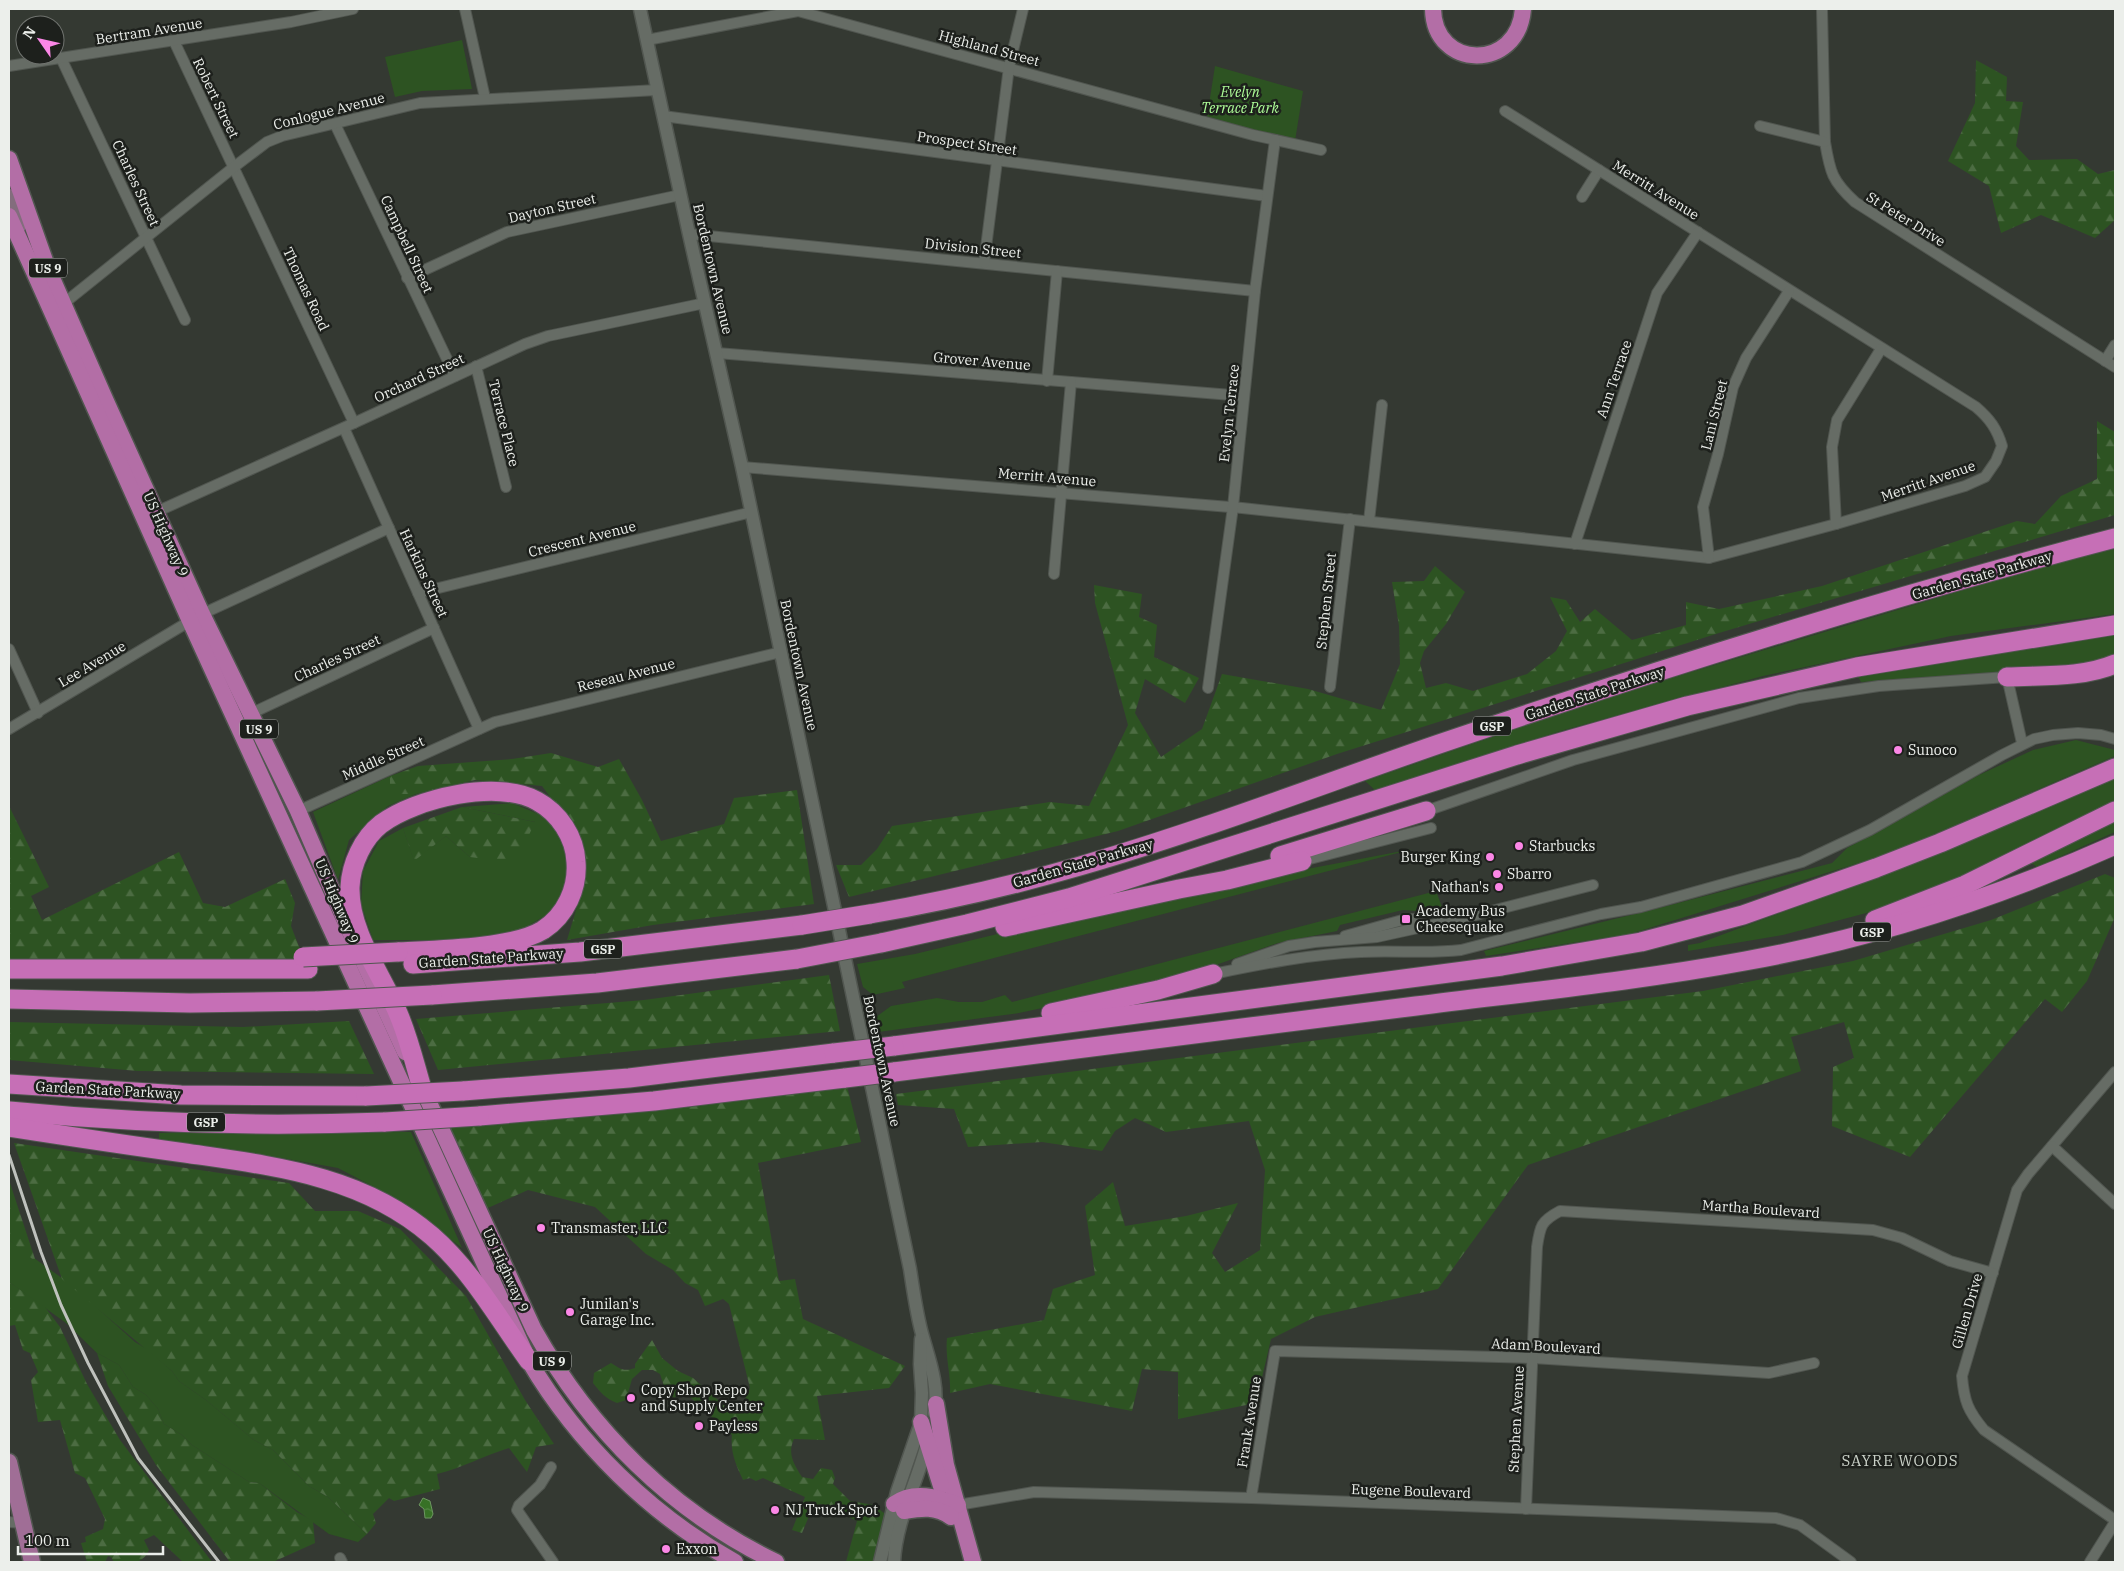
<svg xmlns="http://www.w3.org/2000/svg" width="2124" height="1571" viewBox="0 0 2124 1571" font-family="'IBM Plex Serif',serif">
<defs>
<pattern id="forest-firs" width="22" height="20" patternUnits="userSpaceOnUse" patternTransform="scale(1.25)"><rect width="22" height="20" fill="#2d5322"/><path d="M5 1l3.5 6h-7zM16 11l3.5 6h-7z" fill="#4c6c42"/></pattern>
<pattern id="water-ripples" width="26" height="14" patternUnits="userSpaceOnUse" patternTransform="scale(1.25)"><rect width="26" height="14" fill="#377126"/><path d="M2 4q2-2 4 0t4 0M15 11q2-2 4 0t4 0" fill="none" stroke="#548646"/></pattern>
</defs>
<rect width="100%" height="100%" fill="#343932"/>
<g fill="#2d5322">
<polygon points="462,40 472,89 422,91 395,97 385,57"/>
<polygon points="1215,66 1303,91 1295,141 1207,117"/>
<polygon points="2115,549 2115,614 1951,636 1763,676 1564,730 1375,790 1365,781 1602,699 2043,566"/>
<polygon points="2115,635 2115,657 2110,660 1979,675 1861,682 1857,675"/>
<polygon points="2076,740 2115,750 2115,756 1891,853 1630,934 1486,956 1484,951 1655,909 1832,863 1847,848 1979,775 2033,750"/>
<polygon points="390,776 390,794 416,794 388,806 349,840 338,880 313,812"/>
<polygon points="2115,777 2115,805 1967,882 1893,906 1783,935 1688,951 1688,945 1700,943 1929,857"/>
<polygon points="512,803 548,818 569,851 566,887 555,910 519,931 483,940 373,940 361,904 363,871 379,841 403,828 414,860 446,836 470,857 535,822 462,807"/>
<polygon points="2115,819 2115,832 2037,867 2030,862"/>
<polygon points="1413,849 902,982 905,988 873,995 863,987 857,964 915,954 1126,903"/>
<polygon points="1436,891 1442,907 1431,912 1403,910 1340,925 1337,931 1278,943 1213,966 1136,988 1019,1013 871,1033 876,1017 891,1006 937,998 959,1002 982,1002 1005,995 1012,1002"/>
<polygon points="411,1132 462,1248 397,1199 338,1168 276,1157 159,1141 159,1133"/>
<polygon points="9,1240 73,1286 135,1342 147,1349 172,1371 179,1381 206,1400 254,1440 273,1450 309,1486 328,1497 367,1534 358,1542 329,1534 259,1483 249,1482 192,1445 182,1435 164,1424 158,1409 146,1395 133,1387 119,1365 97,1353 66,1323 9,1282"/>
</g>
<g fill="url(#forest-firs)">
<polygon points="1976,60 2007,77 2006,101 2023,102 2016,146 2029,160 2077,159 2098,174 2115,170 2115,220 2095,238 2041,215 2001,233 1989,186 1948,161 1975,103"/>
<polygon points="2097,421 2115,432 2115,515 1719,633 1337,754 1118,831 849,897 836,865 861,865 877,849 892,826 1050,802 1089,806 1128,725 1095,603 1094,585 1142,594 1139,617 1157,625 1154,657 1199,678 1185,703 1145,679 1135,713 1161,757 1202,729 1222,674 1308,689 1381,710 1400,664 1399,626 1392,582 1424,581 1435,566 1465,592 1446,624 1424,651 1420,663 1426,688 1446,683 1473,691 1527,674 1556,651 1567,631 1550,597 1566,600 1580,622 1595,609 1632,640 1686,625 1686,602 1719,609 1822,586 2017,521 2035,524 2061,496 2097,479"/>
<polygon points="551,753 598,767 619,759 642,800 661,841 724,824 734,798 797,790 814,904 653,925 567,940 586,877 576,831 542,786 475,780 416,794 390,794 390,776 418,766 512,759"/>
<polygon points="462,807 535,822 516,863 470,857 446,836 414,861 403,828"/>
<polygon points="10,808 49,887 31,896 42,920 179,852 203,903 225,907 285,879 295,903 291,926 303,957 240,968 9,969 9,809"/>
<path d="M2105 874 2115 878V917L2087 981 2062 1012 2045 999 1910 1157 1832 1126 1833 1067 1854 1058 1844 1022 1791 1037 1801 1071 1528 1165 1438 1289 1315 1317 1271 1339 1256 1403 1178 1419V1372L1142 1369 1132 1411 990 1384 950 1393C951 1374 945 1357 947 1338L1044 1320 1053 1289 1095 1275 1085 1206 1113 1182 1125 1226 1186 1216 1238 1203 1212 1253 1225 1272 1260 1250 1265 1170 1249 1121 1166 1132 1135 1118 1115 1131 1102 1151 1042 1142 968 1147 954 1109 898 1105 896 1094 1703 991 1853 961 1991 920Z"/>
<polygon points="829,975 840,1031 438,1070 416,1019 644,1000"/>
<polygon points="349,1021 374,1074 138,1071 9,1060 9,1022 243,1027"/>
<path d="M845 1078 861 1142 758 1163 779 1281 795 1279 803 1319 905 1366 889 1388 817 1396 825 1440 794 1439C787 1454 794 1464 802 1477L813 1479 821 1468 832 1470 835 1478 833 1484 850 1501 874 1505 890 1518 880 1562H846L857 1521 838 1512 839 1511 820 1504 817 1511 812 1509 802 1533 792 1530 805 1497 763 1478 756 1481 750 1478 743 1480C736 1465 730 1452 732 1435L689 1396 668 1398 660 1374 653 1370H642L632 1379 626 1400 617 1403C606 1399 600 1392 593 1383L594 1373 611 1363C621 1369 623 1372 635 1368V1364L652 1340 662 1358 678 1371 693 1378 734 1414 743 1404 750 1388 729 1304 723 1299 705 1306 698 1290 685 1283 673 1270 646 1254 595 1207 528 1190 479 1212 436 1117Z"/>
<path d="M14 1143 289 1183 315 1211H358L400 1229 466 1296 525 1400 554 1444 536 1447 527 1472 509 1448C485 1455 462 1468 437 1474L440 1489 394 1501 389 1498 373 1514 376 1523 367 1534 328 1497 309 1486 273 1450 254 1440 206 1400 179 1381 172 1371 62 1279Z"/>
<polygon points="9,1180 36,1262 9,1240"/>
<path d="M9 1282 45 1307 60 1327 87 1384 120 1440 212 1562H183L154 1535 144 1540 149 1550C142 1566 130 1562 114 1562L111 1557 108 1556 105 1562H87L81 1543 86 1542 85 1537 103 1529 105 1519 85 1478 75 1473 60 1420 38 1422 31 1380 38 1372 30 1353 23 1350 15 1325 9 1326Z"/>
<polygon points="97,1353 119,1365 133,1387 146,1395 158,1409 164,1424 182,1435 192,1445 249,1482 259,1483 297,1512 313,1521 315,1543 273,1562 230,1562 156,1465 108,1386"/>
</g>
<polygon fill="url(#water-ripples)" stroke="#6d9761" points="423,1498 430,1501 433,1514 431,1518 425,1518 424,1509 419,1505"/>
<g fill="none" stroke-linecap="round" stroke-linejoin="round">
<defs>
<g id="minor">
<polyline points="465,9 485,98"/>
<path d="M1822 9 1825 142C1830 172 1832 181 1855 202L2115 367"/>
<polyline points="647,40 798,11 1253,135 1321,150"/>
<polyline points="174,41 354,423"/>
<polyline points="61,58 185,320"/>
<polyline points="9,66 291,22 353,9"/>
<polyline points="663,116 1267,196"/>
<polyline points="335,124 455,376"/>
<polyline points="1760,126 1825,142"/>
<polyline points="1582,197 1599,170"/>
<polyline points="689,234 1255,291"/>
<polyline points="984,263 1009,67 1023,9"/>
<polyline points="407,278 507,232 680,195"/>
<polyline points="63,304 234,167 267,142 282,136 420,103 657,90"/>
<polyline points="717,353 1244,396"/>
<polyline points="2105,361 2115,345"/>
<polyline points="476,366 506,487"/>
<polyline points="1047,381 1057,271"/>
<polyline points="344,428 479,729"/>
<path d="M742 467 1242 508 1709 558 1836 524 1965 486 1985 477 1996 461 2002 446C1997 429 1990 419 1976 407L1505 111"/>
<polyline points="156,512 354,423 525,344 548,336 705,303"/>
<polyline points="1369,521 1382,405"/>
<polyline points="1836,524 1832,447 1837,420 1881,349"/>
<polyline points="1575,544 1657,293 1698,232"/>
<polyline points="1709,558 1703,507 1718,454 1733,387 1746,358 1789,291"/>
<polyline points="1054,574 1071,382"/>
<polyline points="418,593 752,512"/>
<polyline points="202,614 389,528"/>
<polyline points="9,649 38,713"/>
<polyline points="1330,687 1350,519"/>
<polyline points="1208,688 1233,507 1255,291 1275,140"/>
<polyline points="252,713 434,628"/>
<polyline points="9,729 190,621"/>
<polyline points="298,811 495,722 781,652"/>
<polyline points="1426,811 1573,760 1799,698 1879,686 2007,677 2022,743"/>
<polyline points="1302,861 1431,828"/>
<polyline points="1345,936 1406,919 1415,919 1429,925"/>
<polyline points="1237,964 1289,946 1315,942 1377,937 1468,917 1593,885"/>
<path d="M1213 974C1262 964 1311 954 1361 952 1394 950 1428 954 1461 950L1601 914 1641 907 1802 862 1870 830 2002 755 2034 739 2053 735 2078 733 2101 735 2115 739"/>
<path d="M2115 1072 2028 1174 2017 1190 1962 1376C1964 1401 1968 1411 1984 1430L2115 1520"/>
<polyline points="2052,1146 2115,1204"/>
<polyline points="551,1467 540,1485 519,1505 517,1510 553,1562"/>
<polyline points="1251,1498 1275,1351 1533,1358 1769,1373 1814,1363"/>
<polyline points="958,1505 1034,1492 1251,1498 1776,1518 1800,1525 1851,1562"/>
<path d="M1526 1509 1537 1247C1540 1226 1541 1221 1560 1211L1873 1230 1902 1238 1950 1261 1993 1273"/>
<polyline points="9,1522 23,1523"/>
<polyline points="340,1558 342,1562"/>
<polyline points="2090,1562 2115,1522"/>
</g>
<g id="tertiary">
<path d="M640 9 689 234 742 467 910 1269C913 1289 916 1310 921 1330 928 1357 940 1385 934 1413"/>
<polyline points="880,1562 897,1492 921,1422 922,1393 920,1364 921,1339"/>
<path d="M894 1562C896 1519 918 1482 928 1440"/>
</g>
<polyline id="secondary" points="9,196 19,226"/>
<polyline id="primary" points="9,1462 32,1562"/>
<g id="trunk">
<path d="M1433 9C1434 70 1518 72 1523 9"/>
<polyline points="9,159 48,269 105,399 202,614 298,811 354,941"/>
<path d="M9 216 190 621 529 1361C578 1444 651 1515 735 1562"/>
<polyline points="364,963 405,1052"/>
<path d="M420 1083 534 1330C590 1430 672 1512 776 1562"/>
<polyline points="936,1404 946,1465 973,1562"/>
<polyline points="921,1422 941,1486"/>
<path d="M894 1504C914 1490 937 1497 958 1505"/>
<path d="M904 1511C922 1508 936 1506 951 1517"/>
</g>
<g id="motorway">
<path d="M2007 677C2042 675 2082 678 2115 664"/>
<polyline points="1280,856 1426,811"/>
<path d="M870 914C941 902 1011 886 1080 866 1201 831 1320 785 1439 744 1662 668 1888 597 2115 538"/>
<polyline points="1875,920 1965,885 2115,811"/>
<polyline points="1005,927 1179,889 1227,880 1302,861"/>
<polyline points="881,943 967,924 1069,898 1517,755 1687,706 1857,667 2115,625"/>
<path d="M398 952C436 950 512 949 543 930 566 915 578 888 576 862 575 837 559 813 537 801 498 779 416 798 381 824 363 838 351 864 350 887 349 932 381 973 398 1013 408 1036 414 1061 421 1085"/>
<polyline points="413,964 580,952 802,925"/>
<polyline points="9,969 308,969"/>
<polyline points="432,995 597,983 797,959"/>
<polyline points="9,999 190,1003 317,1001"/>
<polyline points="1051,1013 1158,990 1213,974"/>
<polyline points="894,1046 1502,966 1641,942 1743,915 1876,868 1940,843 2115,768"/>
<path d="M894 1072C1068 1050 1242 1028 1416 1006 1526 992 1637 981 1745 961 1873 938 1996 898 2115 845"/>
<polyline points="9,1084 181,1095 366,1096"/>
<polyline points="463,1091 629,1078 834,1053"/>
<path d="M9 1111C133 1123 260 1127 385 1122"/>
<polyline points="479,1116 654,1101 845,1078"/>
<path d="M9 1127C67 1136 126 1145 185 1153 273 1166 362 1175 432 1236 472 1271 498 1318 529 1361"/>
</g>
</defs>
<use href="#minor" stroke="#515650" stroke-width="12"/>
<use href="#tertiary" stroke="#515650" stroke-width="15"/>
<use href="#secondary" stroke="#515650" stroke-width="16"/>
<use href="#primary" stroke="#515650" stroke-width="19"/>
<use href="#trunk" stroke="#515650" stroke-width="19"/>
<use href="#motorway" stroke="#515650" stroke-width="21"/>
<use href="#minor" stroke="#666c65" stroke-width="10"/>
<use href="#tertiary" stroke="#666c65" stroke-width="12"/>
<use href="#secondary" stroke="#836d7d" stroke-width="14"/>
<use href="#primary" stroke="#a06e96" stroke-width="16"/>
<use href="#trunk" stroke="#b36ea6" stroke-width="16"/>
<use href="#motorway" stroke="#c66fb6" stroke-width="19"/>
<polyline stroke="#bfc2bd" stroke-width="3" points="9,1155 41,1252 61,1305 88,1363 138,1458 219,1562"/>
<defs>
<g id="motorway-bridge">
<polyline points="802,925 870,914"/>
<polyline points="303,957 398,952"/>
<polyline points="797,959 881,943"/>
<polyline points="317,1001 432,995"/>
<polyline points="834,1053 894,1046"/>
<polyline points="845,1078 894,1072"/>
<polyline points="366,1096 463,1091"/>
<polyline points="385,1122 479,1116"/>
</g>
</defs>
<use href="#motorway-bridge" stroke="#515650" stroke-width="21" stroke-linecap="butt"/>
<use href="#motorway-bridge" stroke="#c66fb6" stroke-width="19"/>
</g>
<g fill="#fb87e6" stroke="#1d201c" stroke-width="2">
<circle cx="1898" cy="750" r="5"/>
<circle cx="1519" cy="846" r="5"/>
<circle cx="1490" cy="857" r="5"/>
<circle cx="1497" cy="874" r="5"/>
<circle cx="1499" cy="887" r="5"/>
<rect x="1401" y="914" width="10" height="10" rx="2.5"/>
<circle cx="541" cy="1228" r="5"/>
<circle cx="570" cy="1312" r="5"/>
<circle cx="631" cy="1398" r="5"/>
<circle cx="699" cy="1426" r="5"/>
<circle cx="775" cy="1510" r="5"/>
<circle cx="666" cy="1549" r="5"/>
</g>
<g text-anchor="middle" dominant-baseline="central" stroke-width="5" stroke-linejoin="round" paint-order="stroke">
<g fill="#1d201c" stroke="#aeb1ad" stroke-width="1">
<rect x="29" y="258.5" width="38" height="19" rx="4"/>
<rect x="1473" y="716.5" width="38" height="19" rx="4"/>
<rect x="240" y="719.5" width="38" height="19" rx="4"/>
<rect x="1853" y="922.5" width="38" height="19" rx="4"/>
<rect x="584" y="939.5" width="38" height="19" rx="4"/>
<rect x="187" y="1112.5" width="38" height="19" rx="4"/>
<rect x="533" y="1351.5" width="38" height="19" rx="4"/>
</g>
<g font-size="12" font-weight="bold" fill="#ecefeb">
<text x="48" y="268">US 9</text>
<text x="1492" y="726">GSP</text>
<text x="259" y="729">US 9</text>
<text x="1872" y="932">GSP</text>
<text x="603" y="949">GSP</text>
<text x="206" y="1122">GSP</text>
<text x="552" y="1361">US 9</text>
</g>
<g font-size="14" fill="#ecefeb" stroke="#1d201c">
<text transform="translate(149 31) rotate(-9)">Bertram Avenue</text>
<text transform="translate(989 48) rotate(15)">Highland Street</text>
<text transform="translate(216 98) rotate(64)">Robert Street</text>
<text transform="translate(329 111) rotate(-14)">Conlogue Avenue</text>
<text transform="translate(967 143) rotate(8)">Prospect Street</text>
<text transform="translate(136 183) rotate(65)">Charles Street</text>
<text transform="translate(1656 190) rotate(32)">Merritt Avenue</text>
<text transform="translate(552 208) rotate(-13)">Dayton Street</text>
<text transform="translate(1906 219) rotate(32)">St Peter Drive</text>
<text transform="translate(407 244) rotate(65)">Campbell Street</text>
<text transform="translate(973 248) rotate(6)">Division Street</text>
<text transform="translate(713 269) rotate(77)">Bordentown Avenue</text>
<text transform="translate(306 289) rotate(65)">Thomas Road</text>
<text transform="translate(982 361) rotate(5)">Grover Avenue</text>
<text transform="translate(419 378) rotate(-25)">Orchard Street</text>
<text transform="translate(1614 379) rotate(-71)">Ann Terrace</text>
<text transform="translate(1229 413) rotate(-84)">Evelyn Terrace</text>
<text transform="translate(1714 415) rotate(-76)">Lani Street</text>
<text transform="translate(504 423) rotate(76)">Terrace Place</text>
<text transform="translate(1047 477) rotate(5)">Merritt Avenue</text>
<text transform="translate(1928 481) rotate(-19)">Merritt Avenue</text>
<text transform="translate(166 534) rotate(66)">US Highway 9</text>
<text transform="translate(582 539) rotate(-14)">Crescent Avenue</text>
<text transform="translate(424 573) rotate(65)">Harkins Street</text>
<text transform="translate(1982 575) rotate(-16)">Garden State Parkway</text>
<text transform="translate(1326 601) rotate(-84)">Stephen Street</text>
<text transform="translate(337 658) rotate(-25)">Charles Street</text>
<text transform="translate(92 664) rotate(-31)">Lee Avenue</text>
<text transform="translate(799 665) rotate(78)">Bordentown Avenue</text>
<text transform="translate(626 675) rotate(-14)">Reseau Avenue</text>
<text transform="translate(1595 693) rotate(-18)">Garden State Parkway</text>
<text transform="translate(383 758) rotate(-24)">Middle Street</text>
<text transform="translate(1083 863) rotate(-16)">Garden State Parkway</text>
<text transform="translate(337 901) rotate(67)">US Highway 9</text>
<text transform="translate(491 958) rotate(-4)">Garden State Parkway</text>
<text transform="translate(882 1061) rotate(78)">Bordentown Avenue</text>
<text transform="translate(108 1090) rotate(3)">Garden State Parkway</text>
<text transform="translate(1761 1209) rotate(4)">Martha Boulevard</text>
<text transform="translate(506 1270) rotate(65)">US Highway 9</text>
<text transform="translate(1967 1311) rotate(-74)">Gillen Drive</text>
<text transform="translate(1546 1346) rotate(3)">Adam Boulevard</text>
<text transform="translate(1516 1419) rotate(-87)">Stephen Avenue</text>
<text transform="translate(1249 1422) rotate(-81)">Frank Avenue</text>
<text transform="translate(1411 1491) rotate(2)">Eugene Boulevard</text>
</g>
<g font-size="14" font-style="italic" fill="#aefd98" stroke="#1d201c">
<text x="1240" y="92">Evelyn<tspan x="1240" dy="16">Terrace Park</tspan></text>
</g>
<g font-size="14" fill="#ecefeb" stroke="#1d201c" text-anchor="start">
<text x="1908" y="750">Sunoco</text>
<text x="1529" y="846">Starbucks</text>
<text x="1480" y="857" text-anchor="end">Burger King</text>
<text x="1507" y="874">Sbarro</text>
<text x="1489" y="887" text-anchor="end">Nathan's</text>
<text x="1416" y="911">Academy Bus<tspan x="1416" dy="16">Cheesequake</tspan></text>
<text x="551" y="1228">Transmaster, LLC</text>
<text x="580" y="1304">Junilan's<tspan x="580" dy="16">Garage Inc.</tspan></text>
<text x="641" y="1390">Copy Shop Repo<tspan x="641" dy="16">and Supply Center</tspan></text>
<text x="709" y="1426">Payless</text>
<text x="785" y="1510">NJ Truck Spot</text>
<text x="676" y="1549">Exxon</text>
</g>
<g font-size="15" letter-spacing="1" fill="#cad1c8" stroke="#1d201c">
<text x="1900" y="1460">SAYRE WOODS</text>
</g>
</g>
<rect width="2124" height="1571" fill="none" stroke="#ecefeb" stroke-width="20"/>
<g transform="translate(40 40) rotate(304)"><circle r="24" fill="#1d201c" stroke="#70736f"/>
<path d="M0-4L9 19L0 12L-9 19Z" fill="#fb87e6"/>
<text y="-8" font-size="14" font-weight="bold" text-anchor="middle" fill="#ecefeb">N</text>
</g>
<path d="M18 1546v8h145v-8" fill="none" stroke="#ecefeb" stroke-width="2.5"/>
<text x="25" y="1546" font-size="15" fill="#ecefeb" stroke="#1d201c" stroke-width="4" paint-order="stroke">100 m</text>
</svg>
